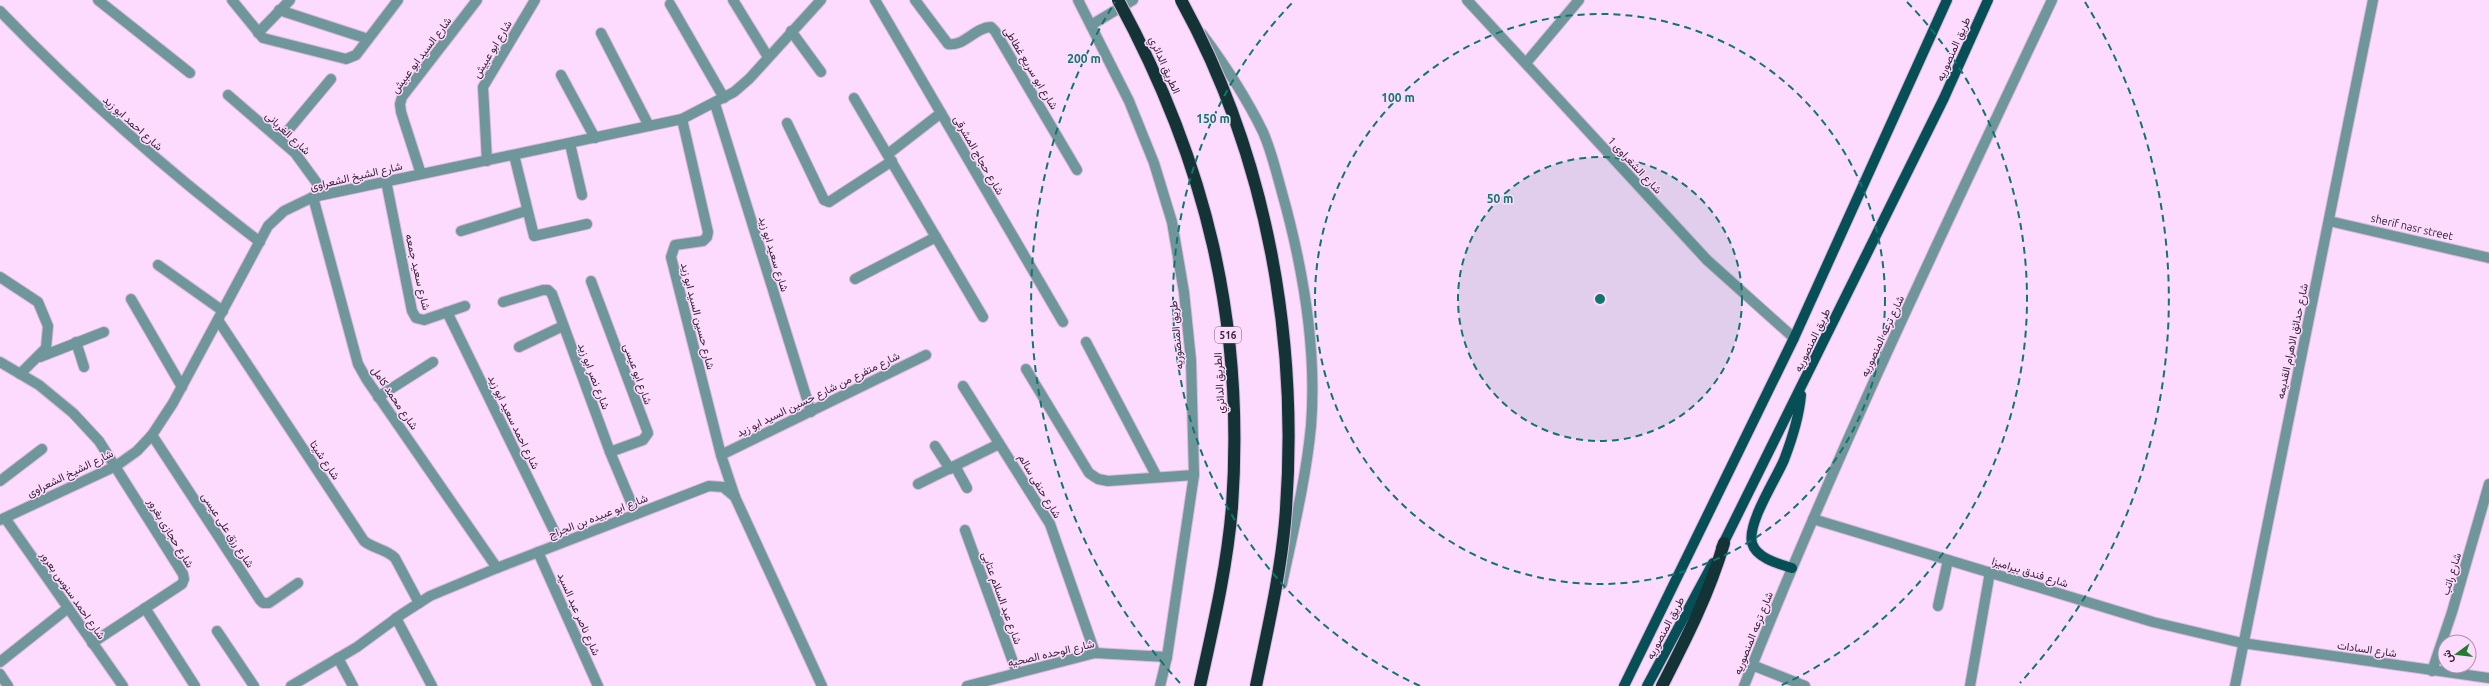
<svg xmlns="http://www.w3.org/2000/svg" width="2489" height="686" viewBox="0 0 2489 686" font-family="Ubuntu,Vazirmatn,sans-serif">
<rect width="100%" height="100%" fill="#fddbfe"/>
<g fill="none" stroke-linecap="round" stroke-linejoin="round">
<defs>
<g id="minor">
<polyline points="98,0 190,73"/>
<polyline points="232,0 263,38 346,59 356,55 398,0"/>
<polyline points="733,0 768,57"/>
<polyline points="875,0 1063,322"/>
<path d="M915 0 948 44C964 47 975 27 991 27L995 31 1077 170"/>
<polyline points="1078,0 1129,101 1154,163 1172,222 1184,292 1191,360 1194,475 1167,657 1160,686"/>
<polyline points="1467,0 1707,260 1794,338"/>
<polyline points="670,4 724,98"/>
<polyline points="279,10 368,39"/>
<path d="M0 11C81 95 167 171 260 242"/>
<polyline points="1091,25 1133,0"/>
<polyline points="791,31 821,72"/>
<polyline points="258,33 290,0"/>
<polyline points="601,33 649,126"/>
<path d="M1202 34C1225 65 1246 97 1263 132 1271 150 1276 171 1281 189 1302 263 1317 349 1311 426 1306 479 1293 532 1282 584"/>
<polyline points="1526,63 1579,0"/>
<polyline points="561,75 595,138"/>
<polyline points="228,95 295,153 325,194"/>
<polyline points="854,98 983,317"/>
<polyline points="715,104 811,412"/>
<polyline points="682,119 708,232 707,237 703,241 675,245 671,257 721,455 735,497"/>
<polyline points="787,123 824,200 829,202 892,161"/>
<polyline points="280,140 331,79"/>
<polyline points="570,144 582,195"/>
<polyline points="888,154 941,113"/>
<polyline points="514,155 534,236 587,224"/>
<polyline points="487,161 483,87 535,0"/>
<polyline points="421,174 401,112 400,104 402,97 477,0"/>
<polyline points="386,181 412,311 416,318 424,320 465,306"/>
<polyline points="313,197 358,364 367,380 497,568"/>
<polyline points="2329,221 2489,258"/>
<polyline points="461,231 526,211"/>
<polyline points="158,265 223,311"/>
<polyline points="0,277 38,302 48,326 46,348 20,374"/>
<polyline points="855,279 936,237"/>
<polyline points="591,281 648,433 643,440 610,452"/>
<polyline points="131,299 182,387"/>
<polyline points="503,302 543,290 548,290 552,294 610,452 636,514"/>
<polyline points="447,312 560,543"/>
<path d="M218 320 364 541C374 549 386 549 395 558L419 603"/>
<polyline points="76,342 84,367"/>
<polyline points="1086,342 1157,477"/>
<polyline points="519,347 563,326"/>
<polyline points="40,357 104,332"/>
<polyline points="0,362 39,385 73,413 99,441 183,574 184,579 182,584 92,643"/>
<polyline points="1026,369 1089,473 1098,479 1108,481 1194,475"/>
<polyline points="963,386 1050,524 1095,653"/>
<polyline points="378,397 433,362"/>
<polyline points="152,435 260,600 263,603 269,603 298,583"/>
<polyline points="935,446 950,469"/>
<polyline points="721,455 926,355"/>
<polyline points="955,466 967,488"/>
<polyline points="0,481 42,449"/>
<polyline points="918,484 999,444"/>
<polyline points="5,518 123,686"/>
<polyline points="1813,519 2153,622 2242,643 2489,678"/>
<polyline points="0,520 116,466 137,451 152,435 173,403 268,226 284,211 313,197 682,119 734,92 749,79 821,0"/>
<polyline points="965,530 1017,673"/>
<polyline points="538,552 598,686"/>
<polyline points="1938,606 1948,560"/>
<polyline points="145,608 195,686"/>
<polyline points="396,618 432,686"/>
<polyline points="217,631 254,686"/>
<polyline points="338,658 353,686"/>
<polyline points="0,662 68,608"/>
<polyline points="1752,665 1805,686"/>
<polyline points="2432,671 2452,612 2489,484"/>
<polyline points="0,674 8,686"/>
<polyline points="291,686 357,647 402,614 430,596 497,568 709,486 723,487 735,497 822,686"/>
<polyline points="967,686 1095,653 1167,657"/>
<path d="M1744 686C1836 453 1945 227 2052 0"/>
<polyline points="1970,686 1990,572"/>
<polyline points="2235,686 2373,0"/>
</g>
<g id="major">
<polyline points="1721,548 1944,98 1988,0"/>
<path d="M1792 568C1779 564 1756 558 1752 543 1747 523 1776 479 1784 460 1792 439 1799 418 1801 395"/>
<polyline points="1624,686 1794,338 1947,0"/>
<polyline points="1647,686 1713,563"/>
</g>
<path id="highway" d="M1662 686C1686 639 1709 594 1724 543"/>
</defs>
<use href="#minor" stroke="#d9bada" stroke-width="12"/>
<use href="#major" stroke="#d9bada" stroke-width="12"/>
<use href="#highway" stroke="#d9bada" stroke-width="14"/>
<use href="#minor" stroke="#6f969a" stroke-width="10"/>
<use href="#major" stroke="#074f56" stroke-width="10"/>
<use href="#highway" stroke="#133336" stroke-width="12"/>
<defs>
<g id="highway-bridge">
<path d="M1118 0C1206 162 1245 322 1232 507 1227 568 1213 627 1200 686"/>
<path d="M1181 0C1268 158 1300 343 1285 522 1280 577 1267 632 1256 686"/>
</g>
</defs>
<use href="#highway-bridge" stroke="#d9bada" stroke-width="14" stroke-linecap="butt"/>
<use href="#highway-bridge" stroke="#133336" stroke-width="12"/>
</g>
<circle cx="1600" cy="299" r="142" fill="#0f766e" fill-opacity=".12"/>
<g fill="none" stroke="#0f766e" stroke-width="2" stroke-dasharray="7 5">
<circle cx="1600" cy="299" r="142"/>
<circle cx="1600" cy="299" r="285"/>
<path d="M1420 686A427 427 0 0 1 1293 2M1907 2A427 427 0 0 1 1780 686"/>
<path d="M1180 683A569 569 0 0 1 1115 2M2085 2A569 569 0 0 1 2020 683"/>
</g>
<g text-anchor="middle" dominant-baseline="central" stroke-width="3" stroke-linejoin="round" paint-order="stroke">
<rect fill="#fddbfe" stroke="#715c72" stroke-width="1" x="1215" y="327" width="26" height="16" rx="3"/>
<g font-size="10" font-weight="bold" fill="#352536">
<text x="1228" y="335">516</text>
</g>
<g font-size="11" fill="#352536" stroke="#fddbfe">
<text transform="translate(492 49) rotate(-59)">شارع ابو عبيش</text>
<text transform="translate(1953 49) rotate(-66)">طريق المنصوريه</text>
<text transform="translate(421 55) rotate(-53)">شارع السيد ابو عبيش</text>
<text transform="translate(1165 65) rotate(66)">الطريق الدائري</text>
<text transform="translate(1031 68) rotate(59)">شارع ابو سريع غطاطى</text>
<text transform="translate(133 123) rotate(42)">شارع احمد ابو زيد</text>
<text transform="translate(288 133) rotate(43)">شارع الغربانى</text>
<text transform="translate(979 155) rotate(60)">شارع حجاج المشرقى</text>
<text transform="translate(1635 165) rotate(47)">شارع الشعراوى 1</text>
<text transform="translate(356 176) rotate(-13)">شارع الشيخ الشعراوى</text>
<text transform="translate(2412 227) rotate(13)">sherif nasr street</text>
<text transform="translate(774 254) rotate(73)">شارع سعيد ابو زيد</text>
<text transform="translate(418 272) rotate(77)">شارع سعيد جمعه</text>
<text transform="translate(698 316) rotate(76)">شارع حسين السيد ابو زيد</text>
<text transform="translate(1176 335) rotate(-95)">طريق المنصوريه</text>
<text transform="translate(1882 336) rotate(-65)">شارع ترعه المنصوريه</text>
<text transform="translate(1812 340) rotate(-64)">طريق المنصوريه</text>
<text transform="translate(2292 341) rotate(-78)">شارع حدائق الاهرام القديمه</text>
<text transform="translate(638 374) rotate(70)">شارع ابو عيسى</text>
<text transform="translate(594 376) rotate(69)">شارع نصر ابو زيد</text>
<text transform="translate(1219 383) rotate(-93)">الطريق الدائري</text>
<text transform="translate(818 394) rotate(-26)">شارع متفرع من شارع حسين السيد ابو زيد</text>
<text transform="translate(395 398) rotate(56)">شارع محمد كامل</text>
<text transform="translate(514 422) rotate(64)">شارع احمد سعيد ابو زيد</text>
<text transform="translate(325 460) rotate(56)">شارع شيتا</text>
<text transform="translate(70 473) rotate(-26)">شارع الشيخ الشعراوى</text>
<text transform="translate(1040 486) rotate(59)">شارع حنفى سالم</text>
<text transform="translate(598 516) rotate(-21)">شارع ابو عبيده بن الجراح</text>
<text transform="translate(228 530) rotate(57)">شارع رزق على عيسى</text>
<text transform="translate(171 533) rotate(59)">شارع حجازى بغرور</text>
<text transform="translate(2030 572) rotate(17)">شارع فندق بيراميزا</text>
<text transform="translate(2451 574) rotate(-73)">شارع راتب</text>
<text transform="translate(73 595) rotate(55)">شارع احمد سنوس بعرور</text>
<text transform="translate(1002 598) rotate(70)">شارع عبد السلام عتابى</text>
<text transform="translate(579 614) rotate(66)">شارع ناصر عبد السيد</text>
<text transform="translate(1665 628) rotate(-62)">طريق المنصوريه</text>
<text transform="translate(1753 633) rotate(-68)">شارع ترعه المنصوريه</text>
<text transform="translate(2367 649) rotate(8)">شارع السادات</text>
<text transform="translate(1051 653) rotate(-13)">شارع الوحده الصحيه</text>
</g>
</g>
<circle cx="1600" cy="299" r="6" fill="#0f766e" stroke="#fddbfe" stroke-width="2"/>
<g font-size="12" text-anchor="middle" font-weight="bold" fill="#0f766e" stroke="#fddbfe" stroke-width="3" stroke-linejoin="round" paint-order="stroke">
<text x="1084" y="63">200 m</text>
<text x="1398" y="102">100 m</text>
<text x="1213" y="123">150 m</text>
<text x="1500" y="203">50 m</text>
</g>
<g transform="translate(2457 654) rotate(255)"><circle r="19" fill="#fddbfe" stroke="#ad92ae"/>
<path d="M0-3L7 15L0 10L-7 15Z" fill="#217d2d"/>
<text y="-6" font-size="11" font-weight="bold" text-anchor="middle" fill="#352536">ش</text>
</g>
</svg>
